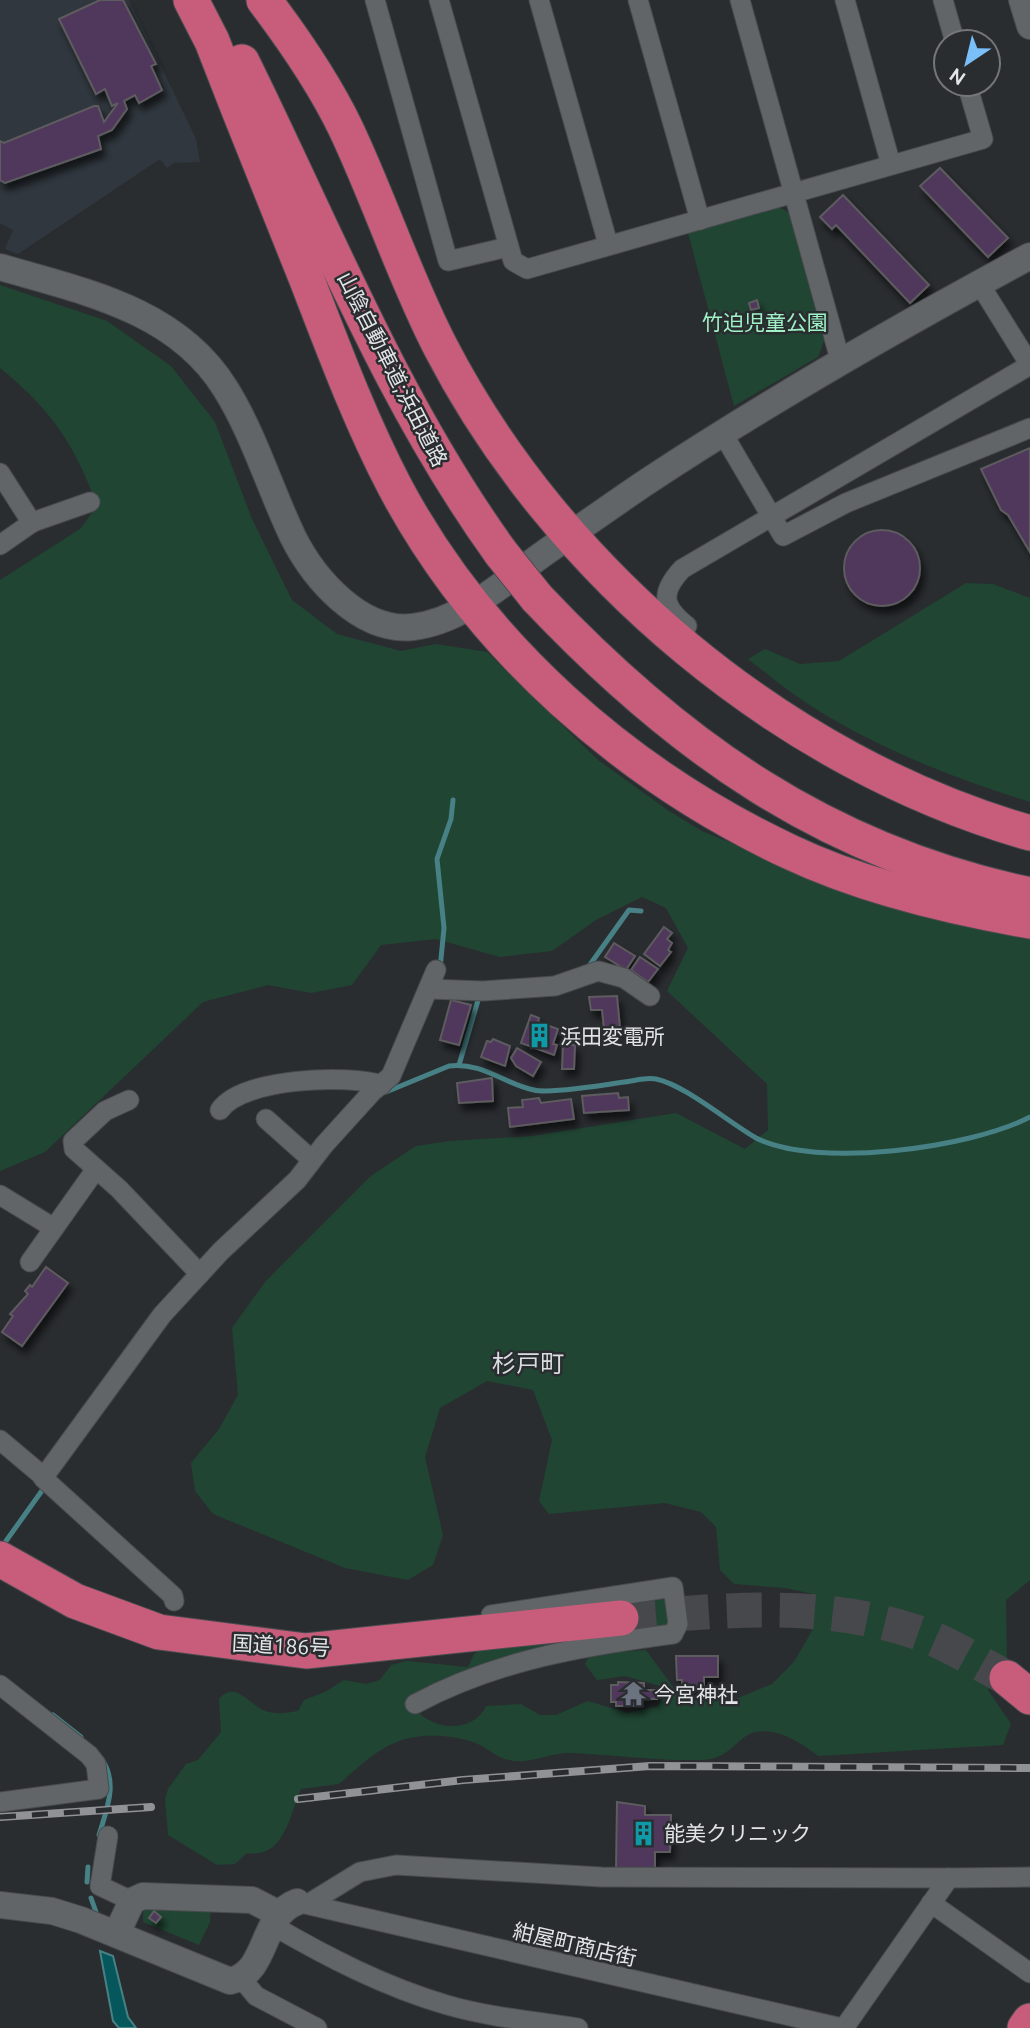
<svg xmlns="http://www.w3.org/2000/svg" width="1030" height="2028" viewBox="0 0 1030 2028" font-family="Ubuntu,'Noto Sans JP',sans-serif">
<defs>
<filter id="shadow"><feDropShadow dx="4" dy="7" stdDeviation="3.5" flood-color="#0009"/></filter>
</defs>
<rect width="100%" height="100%" fill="#2a2d30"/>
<polygon fill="#30373e" points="0,0 129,0 196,139 200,162 174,163 167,168 160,159 18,254 5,249 13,230 0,223"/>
<g fill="#204533">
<polygon points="779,207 789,213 824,341 818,357 734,406 688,233"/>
<path d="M0 285 107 321 171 366 215 422 252 519 292 600 337 634 401 651 436 644 487 652 598 760 669 811 702 831 811 876 1030 932V1580L1006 1600 1007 1661 988 1690 1011 1724 1003 1745 818 1756C800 1741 763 1719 741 1740 728 1751 720 1760 700 1760 657 1761 615 1755 572 1753 551 1752 530 1765 509 1760 498 1758 490 1750 480 1745 467 1738 438 1734 423 1736 385 1739 365 1762 339 1784L301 1789C290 1813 285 1859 247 1853L235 1864 217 1865 168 1835 165 1800 168 1789 186 1764 198 1760 221 1732 219 1699C235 1680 248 1703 263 1710 275 1715 286 1713 298 1711L304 1700 325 1692 344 1680 366 1684 380 1680 391 1665 407 1661 468 1667 474 1654 480 1649 566 1641 564 1645 414 1693 409 1698C420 1729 471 1738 486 1706L521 1704 540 1715H556L588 1701 628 1713 658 1706 663 1697 660 1686 625 1676 597 1680 585 1664 590 1654 646 1650 676 1691 707 1702 733 1700 772 1684 794 1662 813 1629V1594L785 1588 734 1584 720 1570 716 1527 701 1512 665 1503 549 1514 539 1501 552 1440 533 1390 487 1381 440 1408 425 1457 443 1535 433 1565 408 1580 345 1568 213 1514 195 1491 191 1463 219 1429 238 1395 232 1328 265 1282 372 1175 416 1146 449 1141 532 1136 676 1113 745 1149 768 1130 767 1084 667 991 688 948 666 908 642 897 596 920 552 951 500 957 436 939 381 945 352 985 311 993 268 985 203 1002 45 1152 0 1171V580L80 529 97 506C76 446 50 408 0 368Z"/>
<path d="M966 583 993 584 1030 598V802C953 778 876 748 808 704 787 691 768 674 748 659L765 649 800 664 839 661Z"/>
<polygon points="665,1593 674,1625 628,1635 624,1599"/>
<polygon points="149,1904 211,1907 210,1922 199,1945 143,1922 143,1913"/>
</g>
<polygon fill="#05575b" stroke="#478185" stroke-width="2" points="100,1951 113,1956 128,2017 136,2028 119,2028 113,2021"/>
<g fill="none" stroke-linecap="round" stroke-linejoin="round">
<g stroke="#478185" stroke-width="5">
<polyline points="589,966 629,910 641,911"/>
<polyline points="440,969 444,928 437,859 451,819 453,800"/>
<polyline points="459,1065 479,997"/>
<path d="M386 1092 449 1066C483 1062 504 1084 534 1090 551 1094 605 1085 624 1082 634 1081 646 1077 656 1079 685 1085 728 1122 756 1138 816 1169 971 1148 1030 1117"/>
<polyline points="6,1541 46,1485"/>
<polyline points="53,1715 81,1737"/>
<path d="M99 1835C107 1808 118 1784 102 1759"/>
<polyline points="87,1882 88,1867"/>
<polyline points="91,1898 96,1912"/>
</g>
</g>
<g fill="#50375c" stroke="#5d5b5e" stroke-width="2" filter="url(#shadow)">
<polygon points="100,0 123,0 156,64 151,66 162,90 139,103 135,95 124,101 127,109 112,130 98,136 101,149 5,183 0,180 0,141 4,143 94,106 98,106 104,122 118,103 112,106 105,89 96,94 59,19"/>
<polygon points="940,168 1008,238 988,257 920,186"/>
<polygon points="843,195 929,285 910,303 836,225 832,229 820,217"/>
<polygon points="757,300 759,308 751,310 749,303"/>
<polygon points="1030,448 1030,552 1008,515 1001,510 981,469"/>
<circle cx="882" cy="568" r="38"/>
<polygon points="664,927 672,933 667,939 672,943 668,950 671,952 660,966 644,954"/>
<polygon points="614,943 635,956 626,970 605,957"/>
<polygon points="640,957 658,969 648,982 631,970"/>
<polygon points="617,996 620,1028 604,1029 602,1010 591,1010 589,997"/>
<polygon points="451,1000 471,1005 459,1045 440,1040"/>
<polygon points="531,1015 539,1018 538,1022 558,1029 553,1044 557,1045 554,1055 521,1043"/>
<polygon points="493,1039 510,1046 505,1066 481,1057 487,1041 491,1042"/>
<polygon points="563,1045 575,1045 574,1069 562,1069"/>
<polygon points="517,1048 541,1062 533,1076 516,1066 511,1058"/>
<polygon points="492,1078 493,1101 459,1103 457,1083"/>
<polygon points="618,1093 619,1098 628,1097 629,1110 584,1113 582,1096"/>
<polygon points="539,1098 541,1103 571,1099 574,1119 510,1127 508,1108 523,1107 522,1100"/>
<polygon points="46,1267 68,1283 22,1346 2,1332 13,1316 10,1314 28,1294 25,1291 30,1285 32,1287"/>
<polygon points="676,1656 718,1656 718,1677 704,1677 704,1687 682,1687 682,1680 677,1680"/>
<polygon points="618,1682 644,1683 644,1690 657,1690 657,1699 642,1699 642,1706 616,1706 616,1702 611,1702 611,1685 618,1685"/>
<polygon points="617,1802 645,1806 645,1815 671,1815 670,1852 655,1852 655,1870 616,1869"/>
<polygon points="154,1911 161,1917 156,1923 149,1918"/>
</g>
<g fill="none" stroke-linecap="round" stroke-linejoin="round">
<path stroke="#46484b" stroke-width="35" stroke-dasharray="35 18" stroke-linecap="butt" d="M621 1618C721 1611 819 1599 916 1632 948 1643 977 1662 1007 1678"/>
<defs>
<g id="street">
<polyline points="375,0 448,261 508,247"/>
<polyline points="439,0 513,261 527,269 983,139 967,84"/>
<polyline points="539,0 608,244"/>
<polyline points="638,0 700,220"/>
<polyline points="740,0 841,363"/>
<polyline points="845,0 891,165"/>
<polyline points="943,0 955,42"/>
<polyline points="979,283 1030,365"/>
<polyline points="723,434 783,536 846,503 1030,428"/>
<polyline points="0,473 32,523"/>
<polyline points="0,545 33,522 90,502"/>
<path d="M687 626C662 606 660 593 682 569L1030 365"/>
<polyline points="429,989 483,991 555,986 598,971 624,978 650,996"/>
<polyline points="129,1100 105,1111 73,1141 74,1149 119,1189 200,1274"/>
<path d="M220 1110C242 1078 348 1074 382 1085"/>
<polyline points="266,1119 312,1160"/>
<polyline points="0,1195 54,1228"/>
<polyline points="30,1262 96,1169"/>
<polyline points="0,1440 44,1477"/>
<polyline points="174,1601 173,1596 43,1478 162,1315 221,1251 297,1180 324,1145 372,1092 391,1076 436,970"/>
<polyline points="0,1685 89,1755 96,1764 99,1789 0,1802"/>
<path d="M415 1704C497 1660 583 1646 673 1634L678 1624 673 1587 491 1615"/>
<polyline points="108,1836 100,1886 132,1901"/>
<polyline points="931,1903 1030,1973"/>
<polyline points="305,1904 842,2028"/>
<polyline points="308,1904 360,1872 396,1865 601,1877 949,1878"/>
<path d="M272 1925C327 1957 385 1987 447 2005 488 2017 535 2021 578 2028"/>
<polyline points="241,1978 256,1996 317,2028"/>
<polyline points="844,2028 949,1878 1030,1877"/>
</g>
<g id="secondary">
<polyline points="1022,0 1030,26"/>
<path d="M0 267C82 291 176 309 225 388 253 432 270 489 293 537 314 579 361 633 413 627 463 621 504 582 543 554 577 530 611 506 645 483 769 401 900 326 1030 256"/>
<path d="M0 1905 52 1911 81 1920 230 1981C269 1973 260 1915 297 1902"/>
<polyline points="117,1933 132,1901 143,1896 252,1900 279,1914"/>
</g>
<g id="highway">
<path d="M191 0 212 41C243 121 275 201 307 280 334 350 360 420 395 487 480 647 626 775 790 852 864 887 949 907 1030 921"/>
<path d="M264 0C295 41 324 83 346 129 380 201 404 276 440 346 557 573 784 763 1030 833"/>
<path d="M242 62C324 228 392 402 501 553"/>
<path d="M537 598C678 747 826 852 1030 895"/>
<polyline points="0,1559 75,1601 159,1632 306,1651 621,1618"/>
<polyline points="1007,1678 1030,1697"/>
<polyline points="1025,2028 1030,2021"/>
</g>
</defs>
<use href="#street" stroke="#494b4e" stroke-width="21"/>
<use href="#secondary" stroke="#494b4e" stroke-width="28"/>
<use href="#highway" stroke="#494b4e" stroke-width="37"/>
<use href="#street" stroke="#626568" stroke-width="19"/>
<use href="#secondary" stroke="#626568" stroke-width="26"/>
<use href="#highway" stroke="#c75d7b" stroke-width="35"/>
<defs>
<g id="rail">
<polyline points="298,1799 463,1780 650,1766 1030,1768"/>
<polyline points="0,1817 151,1807"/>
</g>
</defs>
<use href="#rail" stroke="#909295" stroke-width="8"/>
<use href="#rail" stroke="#2a2d30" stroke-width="5" stroke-dasharray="16" stroke-linecap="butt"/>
<defs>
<polyline id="highway-bridge" points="501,553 537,598"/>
</defs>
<use href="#highway-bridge" stroke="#494b4e" stroke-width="37" stroke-linecap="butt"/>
<use href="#highway-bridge" stroke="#c75d7b" stroke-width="35"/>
</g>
<defs>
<symbol id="building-bare" viewBox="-9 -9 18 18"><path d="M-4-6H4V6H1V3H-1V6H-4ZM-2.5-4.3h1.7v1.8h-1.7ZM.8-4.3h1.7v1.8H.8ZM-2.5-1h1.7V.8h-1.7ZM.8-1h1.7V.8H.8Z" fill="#0f9aa8" stroke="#2a2d30" stroke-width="2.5" paint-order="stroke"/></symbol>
<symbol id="temple-bare" viewBox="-9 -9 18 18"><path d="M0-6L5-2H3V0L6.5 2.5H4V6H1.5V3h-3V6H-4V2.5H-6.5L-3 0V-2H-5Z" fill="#6b7280" stroke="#2a2d30" stroke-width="2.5" paint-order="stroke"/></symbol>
</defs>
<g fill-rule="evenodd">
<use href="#building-bare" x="522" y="1018" width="35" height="35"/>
<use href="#temple-bare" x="616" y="1676" width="35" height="35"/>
<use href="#building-bare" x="626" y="1816" width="35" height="35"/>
</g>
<g text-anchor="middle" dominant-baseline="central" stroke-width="5" stroke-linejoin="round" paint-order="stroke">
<g font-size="21" fill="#9ff1c6" stroke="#2a2d30">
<text x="765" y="322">竹迫児童公園</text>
</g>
<g font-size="21" fill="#e2e4e6" stroke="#2a2d30">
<text transform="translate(393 369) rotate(63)">山陰自動車道;浜田道路</text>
<text transform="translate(281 1645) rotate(3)">国道186号</text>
<text transform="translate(575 1944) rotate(13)">紺屋町商店街</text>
</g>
<g font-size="21" fill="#e2e4e6" stroke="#2a2d30" text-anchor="start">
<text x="560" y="1036">浜田変電所</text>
<text x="654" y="1694">今宮神社</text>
<text x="664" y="1833">能美クリニック</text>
</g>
<g font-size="24" fill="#d9dce0" stroke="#2a2d30">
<text x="528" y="1363">杉戸町</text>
</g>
</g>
<g transform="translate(967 63) rotate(215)"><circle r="33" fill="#2a2d30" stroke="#747679" stroke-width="2"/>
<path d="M0-5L12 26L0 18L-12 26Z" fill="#7abff8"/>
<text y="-10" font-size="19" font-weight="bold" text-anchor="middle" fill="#e2e4e6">N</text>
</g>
</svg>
